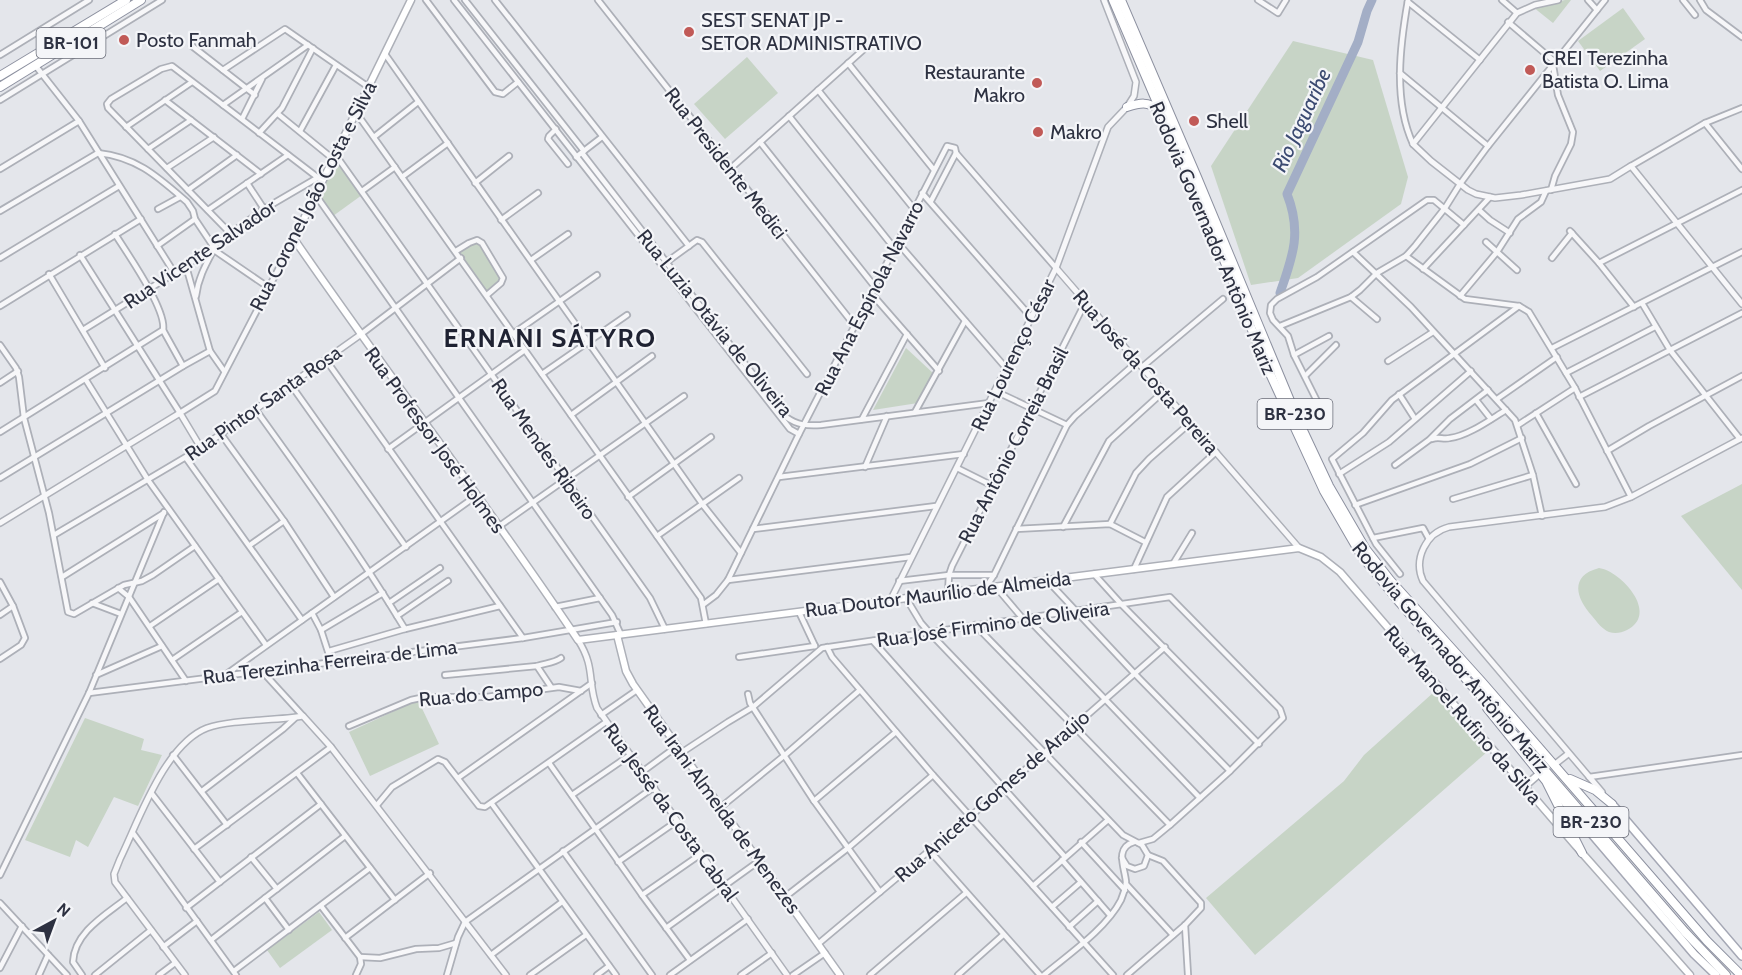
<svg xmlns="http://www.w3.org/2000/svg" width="1742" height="975" viewBox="0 0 1742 975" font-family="Cabin,sans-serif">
<rect width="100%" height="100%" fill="#e4e6eb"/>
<g fill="#c7d4c6">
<polygon points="1565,0 1571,0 1553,23 1533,7"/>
<polygon points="1623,8 1645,39 1600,71 1578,41"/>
<polygon points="1293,41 1373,60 1408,177 1401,204 1298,278 1251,285 1211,166"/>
<polygon points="747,57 778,93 725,139 694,104"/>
<polygon points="334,160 337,160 362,195 333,216 317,194"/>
<path d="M474 242C485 245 501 271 500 282L487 293 459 251Z"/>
<polygon points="906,348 934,374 918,403 873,410"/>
<polygon points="1742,484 1742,590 1681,516"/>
<path d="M1599 568C1621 571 1660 614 1627 630 1621 633 1615 634 1609 632 1602 629 1597 622 1592 616 1576 598 1569 576 1599 568Z"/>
<polygon points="1434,692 1487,752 1255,955 1206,898 1344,781 1364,755"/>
<polygon points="418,700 439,744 370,776 349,732"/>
<polygon points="85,718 144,739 141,750 162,755 138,806 114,797 88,847 76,840 70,857 25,840"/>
<polygon points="319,912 332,930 280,968 267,950"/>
</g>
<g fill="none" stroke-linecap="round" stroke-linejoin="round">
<path stroke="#a3aec6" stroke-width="9" d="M1280 293C1293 256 1302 232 1287 194L1358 42 1367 11 1372 0"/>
<defs>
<g id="minor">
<polyline points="426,0 495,92 503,94 518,82"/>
<polyline points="454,0 790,429 799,434"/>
<polyline points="465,0 584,151"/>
<polyline points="495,0 689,246"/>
<polyline points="598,0 855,326"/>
<polyline points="1258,0 1278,13 1286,0"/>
<path d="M1408 0C1400 45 1393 101 1413 144"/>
<polyline points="1502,0 1517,13"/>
<polyline points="1588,0 1597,10"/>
<polyline points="1683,0 1695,15"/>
<polyline points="1700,0 1706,10 1742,37"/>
<polyline points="1408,2 1480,60"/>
<polyline points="1508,22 1555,62"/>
<polyline points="192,46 255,95"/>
<polyline points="385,54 703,505 741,553"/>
<polyline points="0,55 89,0"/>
<polyline points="848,63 934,170"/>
<polyline points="35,65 79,121 175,274"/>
<polyline points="223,70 285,29 367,86"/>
<polyline points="1400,73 1488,146"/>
<polyline points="818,90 914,209"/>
<polyline points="0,100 162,0"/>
<polyline points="165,100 261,174"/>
<polyline points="223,105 308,45"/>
<polyline points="355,111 701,598 706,624"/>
<polyline points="278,114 332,158"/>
<polyline points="789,116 895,249"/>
<polyline points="242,119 262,79"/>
<polyline points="1705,123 1742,169"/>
<polyline points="126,127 192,82"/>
<polyline points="556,129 549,136 548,139 568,164"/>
<polyline points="300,131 336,65"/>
<polyline points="259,133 282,108 313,48"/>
<polyline points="374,137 418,102"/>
<polyline points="760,142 875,287"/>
<polyline points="148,149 191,120"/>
<path d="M582 153 786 417C797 425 807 426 821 425L989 403"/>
<polyline points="335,154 650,598 665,629"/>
<polyline points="576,157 602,137"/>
<polyline points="1631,166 1705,123 1742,108"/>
<polyline points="167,168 214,137"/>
<polyline points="0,169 79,121"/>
<polyline points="730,169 863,50"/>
<polyline points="402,177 448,143"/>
<polyline points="247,183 264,209"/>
<polyline points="475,183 509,156"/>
<polyline points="188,190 237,155"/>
<polyline points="1551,190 1555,176 1571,144 1573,132 1558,95 1553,65"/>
<polyline points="362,191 395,167"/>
<polyline points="922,193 1031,317"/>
<polyline points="315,194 612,615 621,635"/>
<polyline points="931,201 956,153"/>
<polyline points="158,209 180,197"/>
<polyline points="208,210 288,155"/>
<polyline points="1479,210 1490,220 1510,233"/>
<path d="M0 211 98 153C137 157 158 177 187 202L193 211 195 219 213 246"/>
<polyline points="501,220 538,193"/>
<polyline points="1570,231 1599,263 1634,307"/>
<polyline points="230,233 108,108 107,104 111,99 161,69 172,66 321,180"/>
<path d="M115 234C127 253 167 310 163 330L183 366"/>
<polyline points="1486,242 1517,270"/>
<polyline points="898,243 1006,368"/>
<polyline points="157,246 195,219"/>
<polyline points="211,248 268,287"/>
<polyline points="456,251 469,243 477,240 482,243 503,278 501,283 487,295"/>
<polyline points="1353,252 1411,307 1515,420 1533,475 1542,516"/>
<polyline points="80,255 180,413 215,391 294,239"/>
<polyline points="1406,256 1465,299 1519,306 1529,312 1575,388 1631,497"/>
<polyline points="0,258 119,186"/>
<polyline points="1552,258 1572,233"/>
<polyline points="531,260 568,234"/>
<polyline points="1599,263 1742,190"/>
<polyline points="664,264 697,240 702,242 807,374"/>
<polyline points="186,266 210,351 224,371"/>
<polyline points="1423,269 1490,197"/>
<polyline points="49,274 105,368"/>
<polyline points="871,293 939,371"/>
<path d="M196 296C198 279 205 266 213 251"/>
<polyline points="1460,296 1497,252 1518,219 1541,202 1546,191"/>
<polyline points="1351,297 1377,319"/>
<polyline points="1642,303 1670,350 1740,439"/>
<polyline points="0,306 141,219"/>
<polyline points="1280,326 1351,297 1360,290 1377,273 1406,256 1415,246 1445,208 1460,184 1488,146 1605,0"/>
<polyline points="83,330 186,266 264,209 317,178"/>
<polyline points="514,333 597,275"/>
<polyline points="360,335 461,258"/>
<polyline points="0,345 16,368 19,377 24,418 49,513 68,612 74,614 124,585 142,581 153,575 195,546"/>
<polyline points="1552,348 1742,252"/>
<polyline points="1294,355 1329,336"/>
<polyline points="326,360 523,638"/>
<polyline points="1388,361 1433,332"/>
<polyline points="1142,367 1223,299"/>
<polyline points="1566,373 1655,327"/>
<polyline points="542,374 627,315"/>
<polyline points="1305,376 1336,345"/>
<polyline points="86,380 148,480 266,645"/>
<polyline points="0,383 18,371"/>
<polyline points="291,385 406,547"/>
<polyline points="995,391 1067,425"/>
<polyline points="1399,394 1415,419"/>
<polyline points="1579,397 1742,313"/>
<polyline points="1497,399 1557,357"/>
<polyline points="1476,400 1491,419"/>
<path d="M256 410C308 482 359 553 405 629"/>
<polyline points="915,412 965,321"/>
<polyline points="1536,413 1576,484"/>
<polyline points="571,415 652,356"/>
<polyline points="1324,415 1294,355 1288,336 1273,320 1270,313 1271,305 1277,299 1317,277 1427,200 1434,200 1464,225"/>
<polyline points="862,419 907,334"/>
<polyline points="1518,425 1575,388"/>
<polyline points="0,432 163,330"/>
<polyline points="221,434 284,521 334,597"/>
<path d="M1432 439C1439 436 1443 440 1450 438 1468 436 1491 419 1506 410"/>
<polyline points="388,449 525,350"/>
<polyline points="1607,451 1649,426 1742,376"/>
<polyline points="186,458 302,620"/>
<polyline points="1395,465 1429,440 1450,419 1488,390"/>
<polyline points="865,467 887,416"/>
<polyline points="957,468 993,486"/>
<polyline points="1339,474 1389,442 1471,371"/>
<polyline points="779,477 964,454"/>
<polyline points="0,478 183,366 210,351"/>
<polyline points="628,497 711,437"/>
<polyline points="1453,499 1533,475"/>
<polyline points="1355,505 1470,464 1522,438"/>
<polyline points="1110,524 1136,473 1149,459 1190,423"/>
<polyline points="498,527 684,396"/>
<polyline points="1063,527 1109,441 1163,392"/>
<polyline points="753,529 936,506"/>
<polyline points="1016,529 1110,524 1145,542"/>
<polyline points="54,535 201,448"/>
<polyline points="657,536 739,478"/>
<polyline points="1373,538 1423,528 1429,539"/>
<polyline points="250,545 284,521"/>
<polyline points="1173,564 1192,533"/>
<polyline points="1134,569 1167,497 1216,452"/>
<polyline points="1094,574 1122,605 1259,744"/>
<polyline points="1400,574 1376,544 1332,459 1363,433 1392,400 1519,306"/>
<polyline points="62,577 164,513"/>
<polyline points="728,580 911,557"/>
<polyline points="1047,580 1134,673 1230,771"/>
<polyline points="899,581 949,575 994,575"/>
<polyline points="0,582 13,606 25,638 21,645 0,659"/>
<polyline points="986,587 994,575 1067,425 1075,416 1137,362"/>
<polyline points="996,587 1024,620"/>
<polyline points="118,588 129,597 186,681"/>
<polyline points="948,592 949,575 952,566 1086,301"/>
<polyline points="906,598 921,623 928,631 1123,835 1142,845 1148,855 1144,866 1135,869 1127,866 1122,858"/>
<polyline points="92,603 121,614"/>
<polyline points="389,603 440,568"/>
<polyline points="704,604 716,595 728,580 799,434 947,146 955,148 956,153 1056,268"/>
<polyline points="555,607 600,598"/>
<polyline points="799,612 815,646"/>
<polyline points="312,613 321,630 331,661"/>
<polyline points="0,615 13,606"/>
<polyline points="397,616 448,581"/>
<polyline points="1028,619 1200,798"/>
<polyline points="975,625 1170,825"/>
<polyline points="150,626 219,579"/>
<polyline points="321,630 383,593"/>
<polyline points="873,641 1065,857"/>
<polyline points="827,647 832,657 933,775 1113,975"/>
<polyline points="329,651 405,629 500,606"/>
<polyline points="739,657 815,646"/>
<polyline points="172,660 242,612"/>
<path d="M537 666C546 663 554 663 561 658"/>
<polyline points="261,670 303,716"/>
<polyline points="228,673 476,496"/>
<polyline points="96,675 162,646"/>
<polyline points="445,675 537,666 551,687"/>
<polyline points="89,693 523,638 617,622"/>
<polyline points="748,694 750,703 814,801 880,892"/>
<polyline points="601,715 637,690"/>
<polyline points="349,726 411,700 425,697 486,697 559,687 581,691"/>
<polyline points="681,753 728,722 753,707 822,648 1170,597 1280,709 1283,718 1230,771 1170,825 1153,839 1139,843"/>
<polyline points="173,755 227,825"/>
<polyline points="549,763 642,895 690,960"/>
<polyline points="642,772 676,747"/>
<polyline points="297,773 395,900"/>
<polyline points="1589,777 1742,755"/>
<polyline points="458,778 592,683"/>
<polyline points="202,791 283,729 295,718"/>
<polyline points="152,794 220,882"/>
<polyline points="572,795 630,755"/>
<polyline points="814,801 896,732"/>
<polyline points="492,804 616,975"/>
<polyline points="377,805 392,787 438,759 445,762 479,806 485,807 606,722"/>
<polyline points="721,807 785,755 860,690"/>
<polyline points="133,833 236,975"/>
<polyline points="1081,842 1125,890"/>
<polyline points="194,849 331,747"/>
<polyline points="563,851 652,975"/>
<polyline points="930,851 1040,975"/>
<polyline points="251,857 277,889"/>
<polyline points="1062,860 1110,915"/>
<polyline points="618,862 677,821"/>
<polyline points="0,875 89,693 164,512"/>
<polyline points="1126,884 1173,935"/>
<polyline points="1033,886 1108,820"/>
<polyline points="642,895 701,854"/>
<polyline points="785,897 848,848 933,775"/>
<polyline points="265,898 289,930"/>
<polyline points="0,903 67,975"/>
<polyline points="321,906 360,957 361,964 356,975"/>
<polyline points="1052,907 1081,882"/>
<polyline points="186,908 321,804"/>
<polyline points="1185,925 1188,975"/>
<polyline points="1069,927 1098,901"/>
<polyline points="666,928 759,861"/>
<polyline points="345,938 430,873"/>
<polyline points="211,940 345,836"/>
<polyline points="818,944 1004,788 1165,647"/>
<polyline points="163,947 197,921"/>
<polyline points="491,955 562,902"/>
<polyline points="360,957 380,958 416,949 439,948 456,943"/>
<polyline points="0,968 22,926"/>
<polyline points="234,971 370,868"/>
<polyline points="39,975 48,955"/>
<path d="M82 975 73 962C74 932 107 914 127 898"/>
<polyline points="95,975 151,930"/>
<polyline points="159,975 175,963"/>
<polyline points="447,975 458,937 465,922 654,787"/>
<polyline points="530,975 586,935"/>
<polyline points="597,975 609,966"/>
<polyline points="670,975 748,919"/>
<polyline points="741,975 772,953"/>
<polyline points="793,975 825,953"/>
<polyline points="870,975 966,893"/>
<polyline points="958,975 1003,935"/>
<path d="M1044 975C1069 954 1106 929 1121 900 1123 894 1126 888 1126 882 1125 868 1114 848 1134 842"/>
<polyline points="1127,975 1185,925 1201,908 1201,903 1163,861 1148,855"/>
</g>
<g id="tertiary">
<polyline points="1558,0 1535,5 1517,13 1413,144 1431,161 1468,190 1476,194 1495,198 1521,195 1610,179 1631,166 1742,304"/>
<polyline points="1056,268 1299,548"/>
<polyline points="0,523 180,413 201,448 360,335"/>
<polyline points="890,601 1056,268 1108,127 1127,107 1134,96 1136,82 1104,0"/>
<path d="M578 640C596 668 587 682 597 708L787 975"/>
<polyline points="1554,765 1568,754"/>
<path d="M1602 792 1423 581C1413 559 1426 533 1449 527L1605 507 1631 497 1742 438"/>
<path d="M185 975 115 882 114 874 120 859C139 820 165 744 207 728 233 719 275 721 303 716L331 747 506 975"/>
</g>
<g id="secondary">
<path d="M411 0 294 239C387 374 487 504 578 640L1299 548 1321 557 1340 572 1582 853 1690 975"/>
<polyline points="617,635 626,671 633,684 840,975"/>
<polyline points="1525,786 1540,773"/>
</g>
<g id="primary">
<polyline points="1550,785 1694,954 1716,975"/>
<polyline points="1612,804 1742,956"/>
</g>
<g id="trunk">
<polyline points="1113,0 1216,240 1266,365 1324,491 1361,555 1400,603 1685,932 1726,975"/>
<polyline points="1121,0 1197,177 1298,420 1329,486 1365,548 1390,580 1482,682 1707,941 1741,975"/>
<polyline points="0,76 126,0"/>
<polyline points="0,87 141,0"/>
<path d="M1127 107C1140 103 1148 101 1159 110"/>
<polyline points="1487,708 1546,781 1582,853"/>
<polyline points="1570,779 1595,790 1612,804"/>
</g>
</defs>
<use href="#minor" stroke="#adb0b8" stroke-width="8"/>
<use href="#tertiary" stroke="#adb0b8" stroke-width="8"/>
<use href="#secondary" stroke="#adb0b8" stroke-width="9"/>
<use href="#primary" stroke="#a5a8b5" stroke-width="10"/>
<use href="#trunk" stroke="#8d91a0" stroke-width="10"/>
<use href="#minor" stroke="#f7f7f9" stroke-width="4.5"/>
<use href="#tertiary" stroke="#f7f7f9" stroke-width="5"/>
<use href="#secondary" stroke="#fff" stroke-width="6"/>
<use href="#primary" stroke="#fff" stroke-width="7"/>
<use href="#trunk" stroke="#fff" stroke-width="8"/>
</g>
<g fill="#c15a57" stroke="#f4f5f8" stroke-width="2">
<circle cx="689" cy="32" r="6"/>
<circle cx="124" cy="40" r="6"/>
<circle cx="1530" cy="70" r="6"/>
<circle cx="1037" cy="83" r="6"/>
<circle cx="1194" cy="121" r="6"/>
<circle cx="1038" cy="132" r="6"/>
</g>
<g text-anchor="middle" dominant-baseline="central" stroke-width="4.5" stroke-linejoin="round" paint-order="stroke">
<g fill="#f4f5f8" stroke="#696c78" stroke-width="1.5">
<rect x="36.5" y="28" width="69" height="30" rx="4.5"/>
<rect x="1257.5" y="399" width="75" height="30" rx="4.5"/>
<rect x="1553.5" y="807" width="75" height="30" rx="4.5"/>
</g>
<g font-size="18" font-weight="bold" fill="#2d3141">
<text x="71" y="43">BR-101</text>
<text x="1295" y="414">BR-230</text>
<text x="1591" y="822">BR-230</text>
</g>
<g font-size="20" fill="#2d3141" stroke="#f4f5f8" text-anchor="start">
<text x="701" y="20">SEST SENAT JP -<tspan x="701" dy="23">SETOR ADMINISTRATIVO</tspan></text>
<text x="136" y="40">Posto Fanmah</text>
<text x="1542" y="58">CREI Terezinha<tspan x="1542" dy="23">Batista O. Lima</tspan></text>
<text x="1025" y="72" text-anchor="end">Restaurante<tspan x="1025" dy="23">Makro</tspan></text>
<text x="1206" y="121">Shell</text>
<text x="1050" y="132">Makro</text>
</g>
<g font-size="20" fill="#2d3141" stroke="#f4f5f8">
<text transform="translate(726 163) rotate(52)">Rua Presidente Medici</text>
<text transform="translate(313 196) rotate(-63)">Rua Coronel João Costa e Silva</text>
<text transform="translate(1213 238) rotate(67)">Rodovia Governador Antônio Mariz</text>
<text transform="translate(200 254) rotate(-34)">Rua Vicente Salvador</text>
<text transform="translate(869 298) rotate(-63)">Rua Ana Espínola Navarro</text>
<text transform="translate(715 323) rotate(51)">Rua Luzia Otávia de Oliveira</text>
<text transform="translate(1013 355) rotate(-64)">Rua Lourenço César</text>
<text transform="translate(1146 372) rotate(49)">Rua José da Costa Pereira</text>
<text transform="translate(263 403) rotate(-35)">Rua Pintor Santa Rosa</text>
<text transform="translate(435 440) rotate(54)">Rua Professor José Holmes</text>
<text transform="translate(1013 445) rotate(-63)">Rua Antônio Correia Brasil</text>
<text transform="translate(544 449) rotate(55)">Rua Mendes Ribeiro</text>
<text transform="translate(938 594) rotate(-7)">Rua Doutor Maurílio de Almeida</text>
<text transform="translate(993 624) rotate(-8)">Rua José Firmino de Oliveira</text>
<text transform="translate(1451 657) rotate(50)">Rodovia Governador Antônio Mariz</text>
<text transform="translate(330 662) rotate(-7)">Rua Terezinha Ferreira de Lima</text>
<text transform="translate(481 694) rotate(-5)">Rua do Campo</text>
<text transform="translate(1463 715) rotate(49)">Rua Manoel Rufino da Silva</text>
<text transform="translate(992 796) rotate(-41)">Rua Aniceto Gomes de Araújo</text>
<text transform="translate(722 809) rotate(54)">Rua Irani Almeida de Menezes</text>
<text transform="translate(671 812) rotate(54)">Rua Jessé da Costa Cabral</text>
</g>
<g font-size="21" font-style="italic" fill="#3b4a71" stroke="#f4f5f8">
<text transform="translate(1301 120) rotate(-65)">Rio Jaguaribe</text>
</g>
<g font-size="26" font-weight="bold" letter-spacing="1.5" fill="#1f2232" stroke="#f4f5f8">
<text x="550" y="338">ERNANI SÁTYRO</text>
</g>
</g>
<g transform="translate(54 921) rotate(41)" stroke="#f4f5f8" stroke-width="4.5" paint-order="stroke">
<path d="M0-4.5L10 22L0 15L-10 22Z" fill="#2d3141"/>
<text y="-9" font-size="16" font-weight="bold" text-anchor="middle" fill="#2d3141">N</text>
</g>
</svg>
